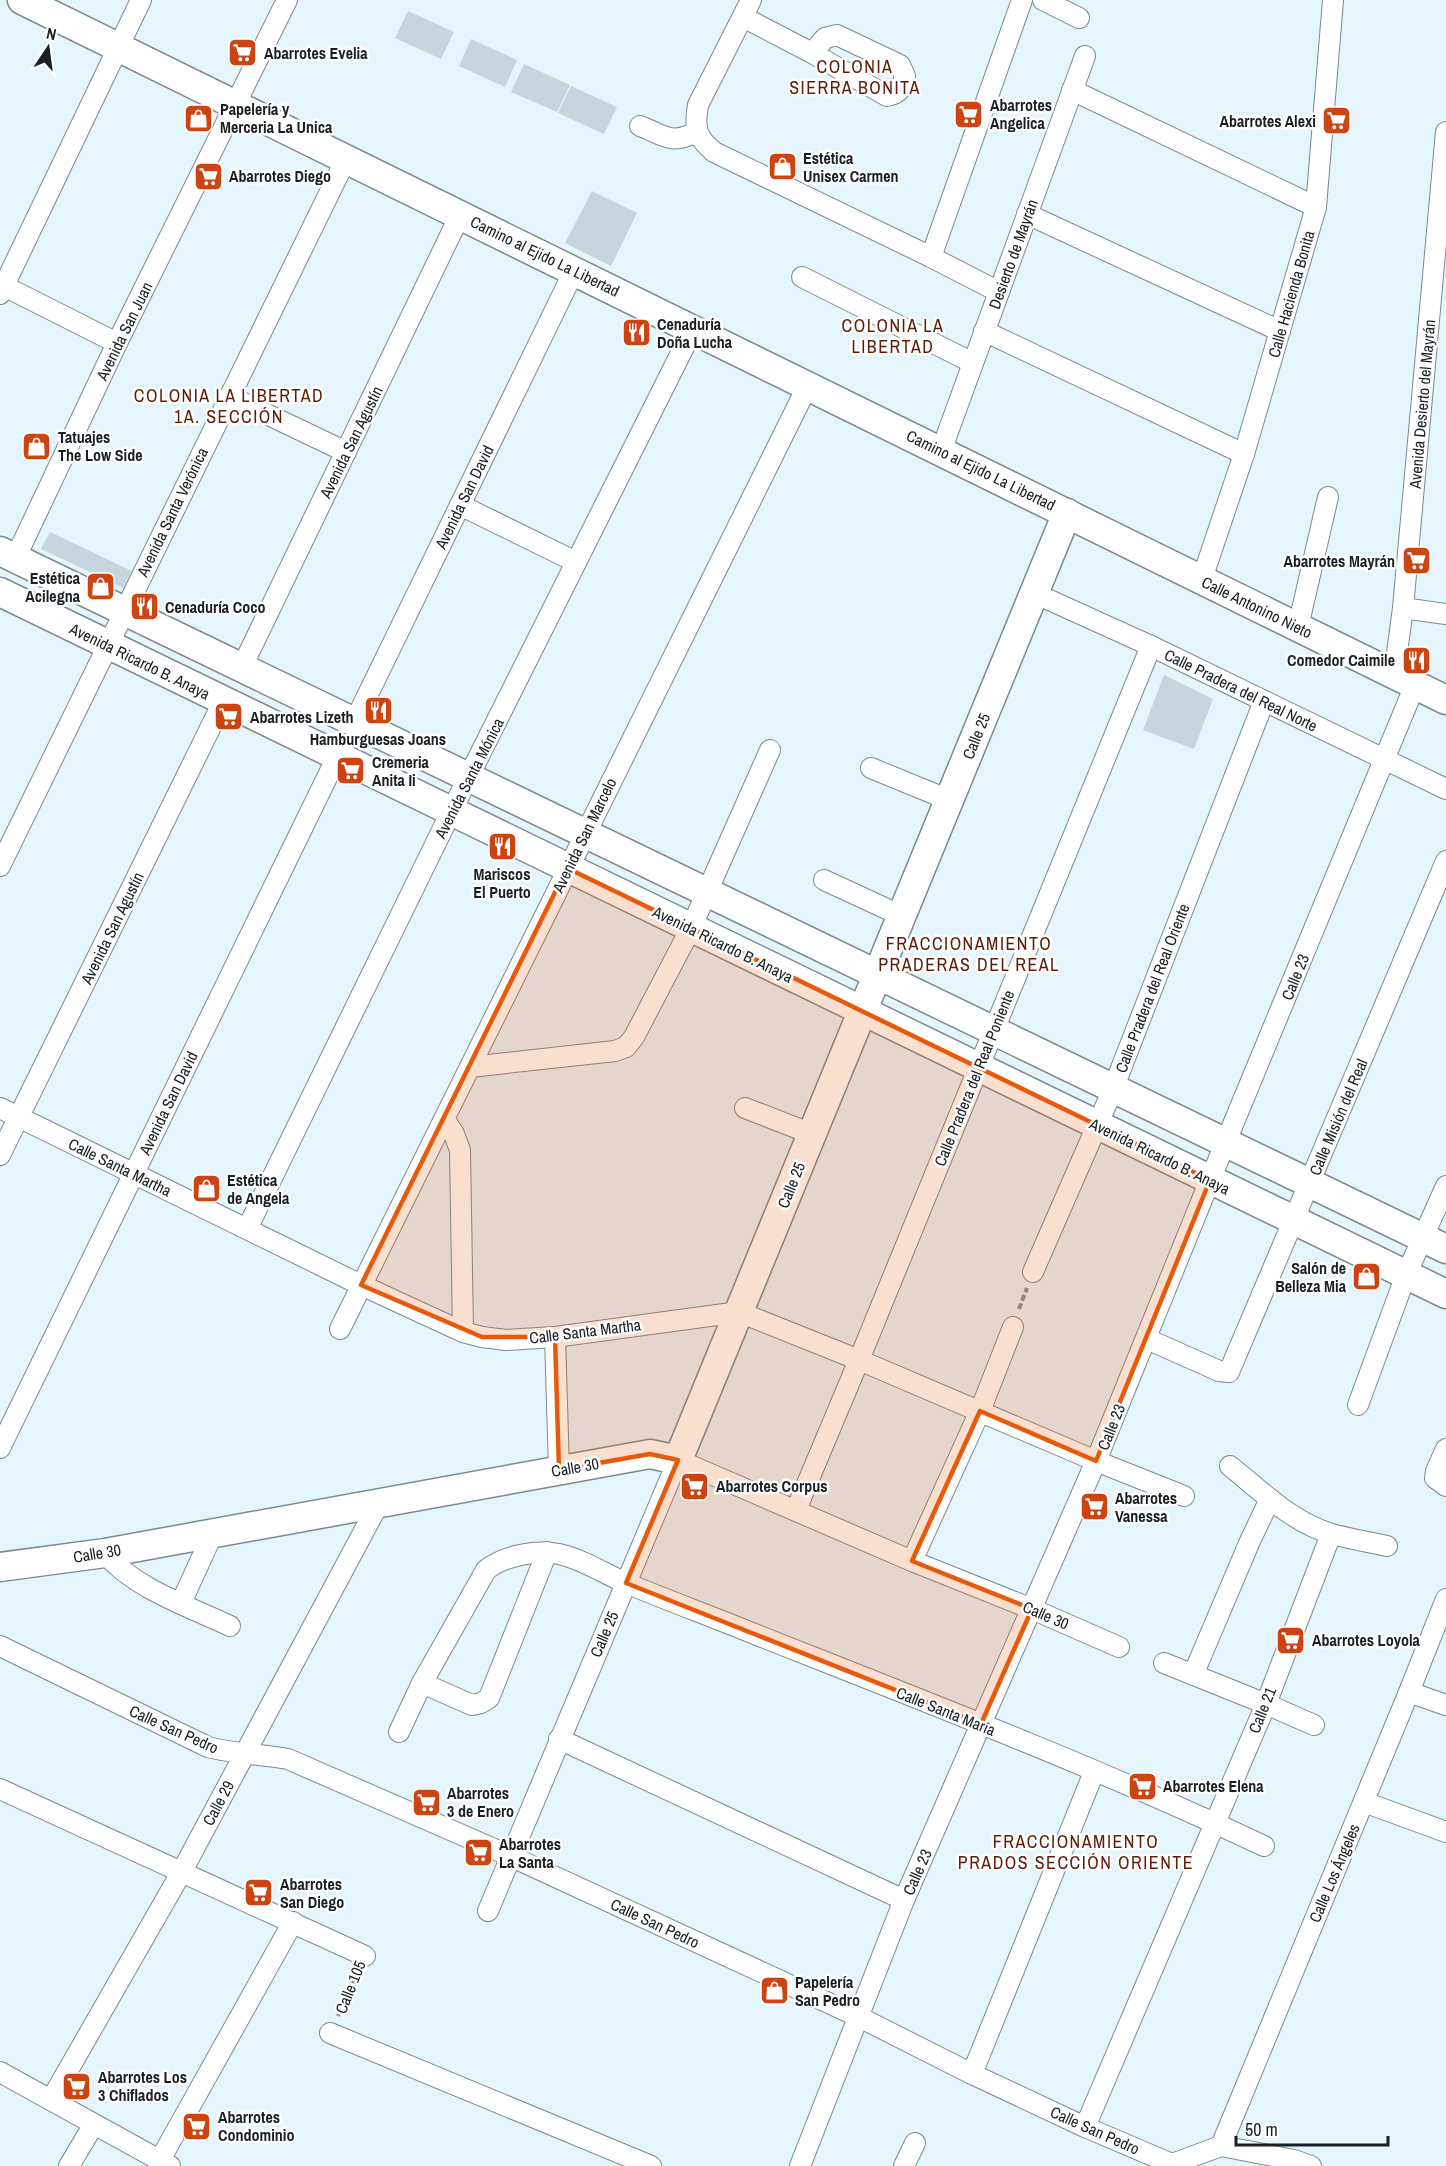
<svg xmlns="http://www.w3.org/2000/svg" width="1446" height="2166" viewBox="0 0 1446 2166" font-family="'Archivo Narrow',sans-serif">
<rect width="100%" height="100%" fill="#e4f5fd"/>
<g fill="#c6d6de">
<polygon points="408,11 454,32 441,59 395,38"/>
<polygon points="471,39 517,60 505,87 459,66"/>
<polygon points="524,64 570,85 557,112 511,92"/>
<polygon points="571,86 617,107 604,134 558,113"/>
<polygon points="592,191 637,213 611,266 565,243"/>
<polygon points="50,532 132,571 123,588 41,549"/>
<polygon points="1164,675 1213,699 1194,749 1143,730"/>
</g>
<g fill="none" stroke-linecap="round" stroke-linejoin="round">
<defs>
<g id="street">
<path d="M751 0 698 105C694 128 696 137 714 152L931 257 999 292"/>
<polyline points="1043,0 1079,18"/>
<path d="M743 17 812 53 887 96C900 94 902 87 905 76L900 65 837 35 825 38 812 53"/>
<polyline points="1072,90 1316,207"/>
<path d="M640 126C666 136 670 145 697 132"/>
<polyline points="1027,214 1280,331"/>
<polyline points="931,257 1022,0"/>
<polyline points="802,277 973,363"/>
<polyline points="4,286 117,343"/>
<polyline points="0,294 141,0"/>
<polyline points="984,331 1244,454"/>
<polyline points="229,396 346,452"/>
<polyline points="941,451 1085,56"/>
<polyline points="460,505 576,562"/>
<polyline points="15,559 117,343 287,0"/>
<polyline points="1202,579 1244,454 1316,207 1333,0"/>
<polyline points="1034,593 1151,646 1446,789"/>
<polyline points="1403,608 1446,614"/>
<polyline points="1298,627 1328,497"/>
<polyline points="241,669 460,215"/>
<polyline points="1394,675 1403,608 1446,132"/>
<polyline points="354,723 574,271"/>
<polyline points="871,768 949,800"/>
<polyline points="0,866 346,159"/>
<polyline points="824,880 902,916"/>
<polyline points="470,1067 615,1051 626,1047 634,1037 691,928 770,750"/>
<polyline points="0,1108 361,1285 463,1332 482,1337 506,1340 555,1337 739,1312 859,1360 1096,1461 1184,1496"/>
<polyline points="745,1108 812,1134"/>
<polyline points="445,1120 454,1134 460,1150 463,1332"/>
<polyline points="0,1155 223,702"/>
<polyline points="247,1229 451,812 693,329"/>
<polyline points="1033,1272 1113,1089 1264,701"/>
<polyline points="340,1329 808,385"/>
<polyline points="555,1337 559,1470"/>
<polyline points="1147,1339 1219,1371 1229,1372 1446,861"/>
<polyline points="1358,1405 1406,1275 1446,1186"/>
<polyline points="0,1448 337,757"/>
<polyline points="1446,1449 1436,1471 1435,1478 1446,1486"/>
<path d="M1230 1466C1261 1491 1293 1523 1332 1534 1350 1539 1369 1542 1387 1546"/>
<polyline points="796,1510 859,1360 1151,646"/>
<path d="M105 1553C133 1588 190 1607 230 1626"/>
<polyline points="912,1561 980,1411 1013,1327"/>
<polyline points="181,1603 213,1533"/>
<path d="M0 1646 208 1747C234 1754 261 1754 288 1759L510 1856 859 2017 972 2074 1085 2127 1172 2164 1221 2146 1294 2160 1311 2166"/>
<polyline points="1164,1663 1266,1704 1314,1725"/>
<polyline points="1193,1675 1250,1541 1270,1499"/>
<polyline points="422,1683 472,1705 481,1703 489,1698 547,1552"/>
<polyline points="1409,1692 1446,1705"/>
<path d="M399 1732 422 1683 486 1570C505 1555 536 1550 559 1554 582 1559 605 1574 626 1583 669 1601 713 1617 757 1635 927 1702 1098 1768 1264 1846"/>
<polyline points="559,1739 904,1900"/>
<polyline points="0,1789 365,1956"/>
<polyline points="1364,1802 1446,1832"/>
<polyline points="488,1911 678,1460 912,1561 1032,1609 1119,1647"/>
<polyline points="330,2033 651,2166"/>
<polyline points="0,2072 170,2166"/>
<polyline points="972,2074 1094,1772"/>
<polyline points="51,2100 181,1873 379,1503"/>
<polyline points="1085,2127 1266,1704 1331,1534"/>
<polyline points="1221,2146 1409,1692 1446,1599"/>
<polyline points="160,2160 293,1922"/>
<polyline points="69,2166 94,2124"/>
<polyline points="800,2166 904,1900 1096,1461 1210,1180 1415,685"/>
<polyline points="904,2166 915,2143"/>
</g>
<g id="secondary">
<polyline points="22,0 1446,700"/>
<polyline points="0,551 1446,1249"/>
<polyline points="0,592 1446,1294"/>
<polyline points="0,1567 105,1553 650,1454 678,1460 1067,513"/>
</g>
</defs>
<use href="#street" stroke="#7b8a91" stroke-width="22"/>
<use href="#secondary" stroke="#7b8a91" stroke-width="31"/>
<g stroke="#828e94" stroke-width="4" stroke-dasharray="6 3" stroke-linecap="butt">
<polyline points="1019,1309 1027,1288"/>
<polyline points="338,2016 357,1974"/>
</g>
<use href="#street" stroke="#fff" stroke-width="20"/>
<use href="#secondary" stroke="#fff" stroke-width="28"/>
</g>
<path fill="#e8590c" fill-opacity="0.2" stroke="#e8590c" stroke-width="4.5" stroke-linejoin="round" d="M567 868 1210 1180 1096 1461 980 1411 912 1561 1032 1609 981 1724 626 1583 678 1460 650 1454 559 1470 555 1337H482L361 1285Z"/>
<defs>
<symbol id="supermarket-square" viewBox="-11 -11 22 22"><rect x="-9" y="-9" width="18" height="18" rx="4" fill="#cb4411" stroke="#fff"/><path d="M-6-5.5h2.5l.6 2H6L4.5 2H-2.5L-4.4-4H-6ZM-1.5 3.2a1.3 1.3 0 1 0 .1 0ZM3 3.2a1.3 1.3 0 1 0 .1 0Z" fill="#fff"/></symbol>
<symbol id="shop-square" viewBox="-11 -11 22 22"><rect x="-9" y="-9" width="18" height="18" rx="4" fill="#cb4411" stroke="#fff"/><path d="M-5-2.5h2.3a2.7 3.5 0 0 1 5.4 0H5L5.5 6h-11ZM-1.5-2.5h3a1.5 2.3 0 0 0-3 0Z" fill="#fff"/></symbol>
<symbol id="restaurant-square" viewBox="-11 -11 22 22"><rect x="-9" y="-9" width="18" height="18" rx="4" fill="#cb4411" stroke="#fff"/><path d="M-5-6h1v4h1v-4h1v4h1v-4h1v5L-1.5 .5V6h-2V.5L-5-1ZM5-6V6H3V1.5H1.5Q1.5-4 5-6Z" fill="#fff"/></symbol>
</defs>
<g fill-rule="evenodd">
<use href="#supermarket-square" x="226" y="36" width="33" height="33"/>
<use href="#supermarket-square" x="952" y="98" width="33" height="33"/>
<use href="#shop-square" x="182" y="102" width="33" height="33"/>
<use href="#supermarket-square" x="1320" y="104" width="33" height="33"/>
<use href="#shop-square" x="766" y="150" width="33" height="33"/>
<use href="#supermarket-square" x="192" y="160" width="33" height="33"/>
<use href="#restaurant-square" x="620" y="316" width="33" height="33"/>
<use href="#shop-square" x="20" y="430" width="33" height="33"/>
<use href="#supermarket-square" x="1400" y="544" width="33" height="33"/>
<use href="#shop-square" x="84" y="570" width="33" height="33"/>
<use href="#restaurant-square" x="128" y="590" width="33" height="33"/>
<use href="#restaurant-square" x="1400" y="644" width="33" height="33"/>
<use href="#restaurant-square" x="362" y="694" width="33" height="33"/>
<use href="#supermarket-square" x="212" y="700" width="33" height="33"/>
<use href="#supermarket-square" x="334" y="754" width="33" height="33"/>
<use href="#restaurant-square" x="486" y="830" width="33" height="33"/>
<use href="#shop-square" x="190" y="1172" width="33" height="33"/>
<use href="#shop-square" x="1350" y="1260" width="33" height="33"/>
<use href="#supermarket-square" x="678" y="1470" width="33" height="33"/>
<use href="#supermarket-square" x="1078" y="1490" width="33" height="33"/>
<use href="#supermarket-square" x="1274" y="1624" width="33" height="33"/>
<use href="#supermarket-square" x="1126" y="1770" width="33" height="33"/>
<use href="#supermarket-square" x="410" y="1786" width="33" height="33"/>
<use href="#supermarket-square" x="462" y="1836" width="33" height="33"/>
<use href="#supermarket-square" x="242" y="1876" width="33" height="33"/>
<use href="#shop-square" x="758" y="1974" width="33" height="33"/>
<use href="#supermarket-square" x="60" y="2070" width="33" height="33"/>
<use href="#supermarket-square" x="180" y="2110" width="33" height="33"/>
</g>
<g text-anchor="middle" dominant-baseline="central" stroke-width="5" stroke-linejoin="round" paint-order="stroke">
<g font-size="16" font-weight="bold" fill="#191f22" stroke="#fff" text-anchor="start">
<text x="264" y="53">Abarrotes Evelia</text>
<text x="990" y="105">Abarrotes<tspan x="990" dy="18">Angelica</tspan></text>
<text x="220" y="109">Papelería y<tspan x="220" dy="18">Merceria La Unica</tspan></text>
<text x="1316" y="121" text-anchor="end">Abarrotes Alexi</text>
<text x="803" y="158">Estética<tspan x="803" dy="18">Unisex Carmen</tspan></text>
<text x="229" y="176">Abarrotes Diego</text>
<text x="657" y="324">Cenaduría<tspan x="657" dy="18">Doña Lucha</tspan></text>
<text x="58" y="437">Tatuajes<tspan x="58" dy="18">The Low Side</tspan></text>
<text x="1395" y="561" text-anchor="end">Abarrotes Mayrán</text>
<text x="80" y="578" text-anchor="end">Estética<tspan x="80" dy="18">Acilegna</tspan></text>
<text x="165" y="607">Cenaduría Coco</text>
<text x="1395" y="660" text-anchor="end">Comedor Caimile</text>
<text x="250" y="717">Abarrotes Lizeth</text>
<text x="378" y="739" text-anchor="middle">Hamburguesas Joans</text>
<text x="372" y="762">Cremeria<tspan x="372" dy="18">Anita Ii</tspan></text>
<text x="502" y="874" text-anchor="middle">Mariscos<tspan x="502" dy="18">El Puerto</tspan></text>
<text x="227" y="1180">Estética<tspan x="227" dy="18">de Angela</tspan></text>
<text x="1346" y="1268" text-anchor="end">Salón de<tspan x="1346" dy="18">Belleza Mia</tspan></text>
<text x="716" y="1486">Abarrotes Corpus</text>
<text x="1115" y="1498">Abarrotes<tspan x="1115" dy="18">Vanessa</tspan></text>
<text x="1312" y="1640">Abarrotes Loyola</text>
<text x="1163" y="1786">Abarrotes Elena</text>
<text x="447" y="1793">Abarrotes<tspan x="447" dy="18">3 de Enero</tspan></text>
<text x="499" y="1844">Abarrotes<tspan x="499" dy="18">La Santa</tspan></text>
<text x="280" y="1884">Abarrotes<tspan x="280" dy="18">San Diego</tspan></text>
<text x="795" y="1982">Papelería<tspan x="795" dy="18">San Pedro</tspan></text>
<text x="98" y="2077">Abarrotes Los<tspan x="98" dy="18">3 Chiflados</tspan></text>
<text x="218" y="2117">Abarrotes<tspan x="218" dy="18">Condominio</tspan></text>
</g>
<g font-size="16" fill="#191f22" stroke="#fff">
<text transform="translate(1013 254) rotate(-70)">Desierto de Mayrán</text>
<text transform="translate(545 256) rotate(26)">Camino al Ejido La Libertad</text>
<text transform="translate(1291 294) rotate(-74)">Calle Hacienda Bonita</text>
<text transform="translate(124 331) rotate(-64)">Avenida San Juan</text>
<text transform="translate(1422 404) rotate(-85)">Avenida Desierto del Mayrán</text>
<text transform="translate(351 442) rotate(-64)">Avenida San Agustín</text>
<text transform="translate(981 470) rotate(26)">Camino al Ejido La Libertad</text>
<text transform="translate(464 497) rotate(-64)">Avenida San David</text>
<text transform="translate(172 512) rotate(-64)">Avenida Santa Verónica</text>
<text transform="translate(1257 607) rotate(26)">Calle Antonino Nieto</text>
<text transform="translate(140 661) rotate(26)">Avenida Ricardo B. Anaya</text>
<text transform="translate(1241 690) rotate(26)">Calle Pradera del Real Norte</text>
<text transform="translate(976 736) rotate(-68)">Calle 25</text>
<text transform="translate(469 778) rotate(-63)">Avenida Santa Mónica</text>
<text transform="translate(584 835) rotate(-64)">Avenida San Marcelo</text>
<text transform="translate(112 928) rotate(-64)">Avenida San Agustín</text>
<text transform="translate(723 944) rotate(26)">Avenida Ricardo B. Anaya</text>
<text transform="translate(1295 977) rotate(-68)">Calle 23</text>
<text transform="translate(1152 988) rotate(-69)">Calle Pradera del Real Oriente</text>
<text transform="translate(974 1078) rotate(-68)">Calle Pradera del Real Poniente</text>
<text transform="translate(168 1103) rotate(-64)">Avenida San David</text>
<text transform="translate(1338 1117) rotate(-67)">Calle Misión del Real</text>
<text transform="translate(1160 1156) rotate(26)">Avenida Ricardo B. Anaya</text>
<text transform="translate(120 1167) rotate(26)">Calle Santa Martha</text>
<text transform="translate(791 1185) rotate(-68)">Calle 25</text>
<text transform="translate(585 1331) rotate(-7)">Calle Santa Martha</text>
<text transform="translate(1111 1427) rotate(-68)">Calle 23</text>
<text transform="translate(575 1467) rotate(-10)">Calle 30</text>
<text transform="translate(97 1553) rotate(-9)">Calle 30</text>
<text transform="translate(1046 1615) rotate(23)">Calle 30</text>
<text transform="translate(604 1634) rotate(-67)">Calle 25</text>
<text transform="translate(1262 1710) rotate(-68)">Calle 21</text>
<text transform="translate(946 1711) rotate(22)">Calle Santa María</text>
<text transform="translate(174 1729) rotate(24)">Calle San Pedro</text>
<text transform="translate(218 1803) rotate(-62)">Calle 29</text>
<text transform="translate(917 1872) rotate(-66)">Calle 23</text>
<text transform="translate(1334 1873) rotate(-67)">Calle Los Ángeles</text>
<text transform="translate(655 1923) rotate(25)">Calle San Pedro</text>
<text transform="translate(350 1987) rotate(-68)">Calle 105</text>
<text transform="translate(1095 2130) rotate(24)">Calle San Pedro</text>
</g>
<g font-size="18" letter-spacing="1.5" fill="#5e1d07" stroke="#fff">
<text x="855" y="66">COLONIA<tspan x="855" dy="21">SIERRA BONITA</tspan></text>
<text x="893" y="325">COLONIA LA<tspan x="893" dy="21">LIBERTAD</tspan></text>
<text x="229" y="395">COLONIA LA LIBERTAD<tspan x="229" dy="21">1A. SECCIÓN</tspan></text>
<text x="969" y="943">FRACCIONAMIENTO<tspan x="969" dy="21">PRADERAS DEL REAL</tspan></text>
<text x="1076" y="1841">FRACCIONAMIENTO<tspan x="1076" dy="21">PRADOS SECCIÓN ORIENTE</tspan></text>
</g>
</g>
<g transform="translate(48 48) rotate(13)" stroke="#ffffff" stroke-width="4.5" paint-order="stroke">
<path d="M0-4.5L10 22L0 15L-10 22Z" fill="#191f22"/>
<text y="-9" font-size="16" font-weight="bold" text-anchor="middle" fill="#191f22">N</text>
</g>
<path d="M1236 2136v9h152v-9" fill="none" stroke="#191f22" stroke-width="3"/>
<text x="1245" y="2136" font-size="18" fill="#191f22" stroke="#ffffff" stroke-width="4.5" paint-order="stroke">50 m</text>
</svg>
